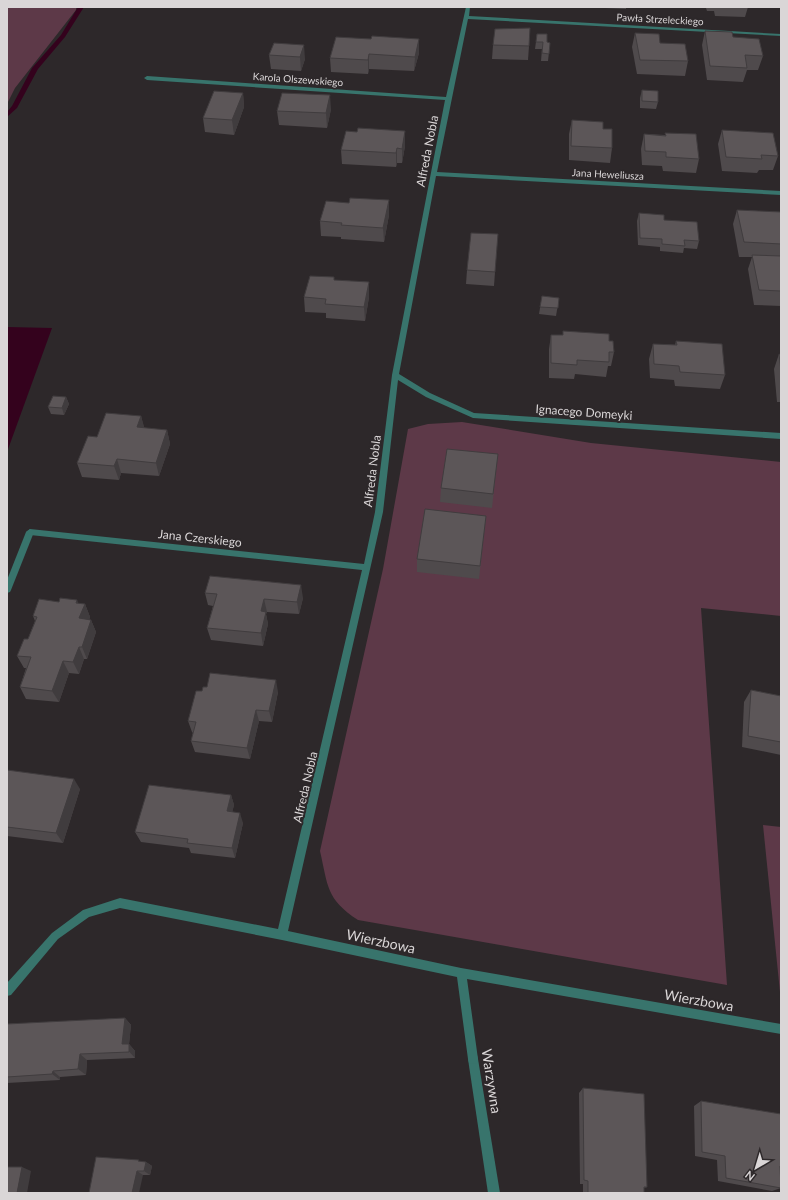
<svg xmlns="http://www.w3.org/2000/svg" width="788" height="1200" viewBox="0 0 788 1200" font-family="Lato,sans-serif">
<rect width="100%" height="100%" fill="#2d282a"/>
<g fill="#5d3948">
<polygon points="7,7 76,7 76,10 15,88 7,104"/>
<path d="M462 422 591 443 781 462V616L701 608 727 985 358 920C326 899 328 886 320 851L383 569 408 429 428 424Z"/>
<polygon points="763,825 781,827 781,993 780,992"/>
</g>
<polygon fill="#34021d" points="7,327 52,328 7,452"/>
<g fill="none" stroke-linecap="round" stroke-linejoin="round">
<polygon fill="#34021d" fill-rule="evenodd" points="78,7 84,7 65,37 38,69 17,108 7,117 7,112 12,106 32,68 61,35"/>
<g fill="#38746c" fill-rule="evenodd">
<polygon points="30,529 34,532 11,590 10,592 7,593 7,580 26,532"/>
<polygon points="473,1054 477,1055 478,1059 500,1193 488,1193 468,1059 469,1055"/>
</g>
<polygon fill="#38746c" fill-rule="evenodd" points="466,7 470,7 469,16 781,34 781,36 468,19 437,172 781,191 781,195 436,176 399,374 430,393 474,413 781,433 781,439 473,418 426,397 398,380 383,512 288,931 461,968 781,1024 781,1034 467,979 478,1059 477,1063 473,1064 469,1063 468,1059 457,977 282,940 120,908 89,917 58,939 11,995 7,996 7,983 52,933 83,910 120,898 278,929 362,570 30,535 26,532 30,529 364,564 375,512 392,375 445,100 147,80 144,78 147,76 446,97"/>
</g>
<g fill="#4f4a4c">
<polygon points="584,7 626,7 626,9"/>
<polygon points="689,7 748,7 745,17 715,16 714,11 707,11 706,8 689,8"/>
<polygon points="705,31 733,37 763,56 758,70 747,70 743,82 707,80 702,45"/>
<polygon points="635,33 688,61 685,76 637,74 632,47"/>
<polygon points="537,34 547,42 550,43 548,61 541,61 542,49 535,49"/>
<polygon points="336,37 419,53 414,71 369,69 368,74 331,72 330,58"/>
<polygon points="274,43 305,59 301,71 271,69 269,55"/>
<polygon points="493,45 529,46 528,60 492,59"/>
<polygon points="642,90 658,102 656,109 640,108 640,98"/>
<polygon points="243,93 244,107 234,135 205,132 203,118"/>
<polygon points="331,109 327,128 279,125 277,111"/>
<polygon points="572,120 603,129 612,148 610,163 569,160 569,134"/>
<polygon points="722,130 778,156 773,170 759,170 757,173 722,171 718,144"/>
<polygon points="357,132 405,146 402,163 397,163 396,167 342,164 341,150"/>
<polygon points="665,133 699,159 696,173 663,171 662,166 642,165 641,149 644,134 665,135"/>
<polygon points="389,200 389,215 384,242 341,239 341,237 321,236 320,221 349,203"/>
<polygon points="737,210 781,212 781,306 754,305 748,269 752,257 739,257 733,224"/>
<polygon points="639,213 664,220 699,241 697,249 684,248 683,253 660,251 660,247 638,245 637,221"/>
<polygon points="467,270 495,272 494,286 466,284"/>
<polygon points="334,277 334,280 369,282 369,297 365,321 326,318 326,313 305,312 304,297"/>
<polygon points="542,296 559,298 556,316 539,314"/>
<polygon points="563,331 609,341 614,352 611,366 608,366 606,377 575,374 574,379 549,378 549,349 551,335 563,335"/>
<polygon points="676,341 725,375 720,389 675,386 674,380 650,378 649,359 653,344 675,345"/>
<polygon points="779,354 781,355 781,402 777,402 774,369"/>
<polygon points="66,397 69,404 64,415 51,414 48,407"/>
<polygon points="141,416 144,428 167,430 170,444 159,476 121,473 119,480 82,477 77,463 97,437"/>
<polygon points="498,454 492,508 440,502 441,488"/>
<polygon points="486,516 479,579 417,572 417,559"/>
<polygon points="205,593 303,598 299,614 267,612 266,614 268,624 263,646 211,640 207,628 213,606 208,605"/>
<polygon points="78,604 85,604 90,617 89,620 91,620 96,632 87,659 84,659 79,674 69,673 59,702 26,699 20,687 26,668 24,668 17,656 28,639 35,621 33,616"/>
<polygon points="751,690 781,696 781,755 742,747 744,702"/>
<polygon points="202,691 278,692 272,722 259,721 250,759 195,752 191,741 193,733 192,732 188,721"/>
<polygon points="7,770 80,789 63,843 7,836"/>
<polygon points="231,795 234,805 232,812 243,823 235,858 191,853 189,848 141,842 135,832"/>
<polygon points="125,1018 131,1025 129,1044 135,1051 135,1058 87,1060 86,1075 60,1077 60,1080 7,1083 7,1024"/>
<polygon points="583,1088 647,1187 644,1188 644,1193 583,1193 583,1184 580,1184 579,1093"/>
<polygon points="701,1101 781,1114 781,1188 772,1191 718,1181 717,1160 695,1156 694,1106"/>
<polygon points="142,1162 146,1162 152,1166 150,1175 143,1175 89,1193"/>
</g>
<g fill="#403c3e">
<polygon points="419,39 419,53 414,71 415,57"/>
<polygon points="304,45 305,59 301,71 300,57"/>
<polygon points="369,54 369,69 368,74 368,60"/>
<polygon points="243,93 244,107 234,135 232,120"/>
<polygon points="330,95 331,109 327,128 326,113"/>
<polygon points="405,131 405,146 402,163 402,149"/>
<polygon points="397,148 397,163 396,167 396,153"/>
<polygon points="389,200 389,215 384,242 383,228"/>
<polygon points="369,282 369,297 365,321 364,307"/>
<polygon points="66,397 69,404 64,415 62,408"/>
<polygon points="141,416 145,430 137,427"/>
<polygon points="167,430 170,444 159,476 156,463"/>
<polygon points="117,459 121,473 119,480 114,466"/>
<polygon points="301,585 303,598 299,614 297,602"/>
<polygon points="264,599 267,612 266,614 268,624 263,646 261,633 261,611"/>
<polygon points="77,600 82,611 85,604 90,617 85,631 79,618 76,603"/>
<polygon points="91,620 96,632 87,659 82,647"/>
<polygon points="79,647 84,659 79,674 73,662"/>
<polygon points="63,661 69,673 59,702 52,691"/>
<polygon points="276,680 278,692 272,722 269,711"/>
<polygon points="256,710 259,721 250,759 247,748"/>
<polygon points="74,779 80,789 63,843 56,833"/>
<polygon points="231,795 234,805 230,822 227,811"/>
<polygon points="240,813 243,823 235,858 232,848"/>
<polygon points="125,1018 131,1025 129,1044 135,1051 135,1058 122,1044"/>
<polygon points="80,1054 87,1060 86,1075 78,1069"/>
<polygon points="53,1071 60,1077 60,1080 52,1074"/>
<polygon points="146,1162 152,1166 150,1175 144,1171"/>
<polygon points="22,1167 31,1171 27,1193 17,1193"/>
<polygon points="137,1171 143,1175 139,1193 132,1193"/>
</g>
<g fill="#5c5658" stroke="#403c3e">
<polygon points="530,28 529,46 493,45 495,29"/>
<polygon points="705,31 732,32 733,37 759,39 763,56 745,55 747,68 710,66"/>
<polygon points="635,33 659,34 660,43 685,44 688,61 640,60"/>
<polygon points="537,34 547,34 547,42 550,43 549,54 542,53 543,42 536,42"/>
<polygon points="372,36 419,39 415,57 369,54 368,60 330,58 336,37 371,39"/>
<polygon points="274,43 304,45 300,57 269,55"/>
<polygon points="642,90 658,91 658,102 642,101"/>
<polygon points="214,91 243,93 232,120 203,118"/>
<polygon points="282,93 330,95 326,113 277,111"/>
<polygon points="572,120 603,122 603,129 612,129 612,148 571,146"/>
<polygon points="358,128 405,131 402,149 397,148 396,153 341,150 346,131 357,132"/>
<polygon points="722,130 773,133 778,156 761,155 762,159 726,157"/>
<polygon points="665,133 696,134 699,159 666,157 666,152 645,151 644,134 666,136"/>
<polygon points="350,198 389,200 383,228 341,225 342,223 320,221 326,201 349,203"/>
<polygon points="737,210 781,212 781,244 744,242"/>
<polygon points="639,213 664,215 664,220 697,222 699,241 684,240 685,246 662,244 662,239 640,238"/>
<polygon points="471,233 498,234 495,272 467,270"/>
<polygon points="752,255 781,256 781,291 759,290"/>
<polygon points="310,276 334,277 334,280 369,282 364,307 325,304 326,299 304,297"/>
<polygon points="542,296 559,298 558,308 540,307"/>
<polygon points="563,331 609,334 609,341 613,341 614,352 609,352 609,362 577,360 577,365 551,363 551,335 563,335"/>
<polygon points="676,341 722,344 725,375 680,372 679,366 654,364 653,344 677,345"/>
<polygon points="779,354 781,355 781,371"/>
<polygon points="53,396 66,397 62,408 48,407"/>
<polygon points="106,413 141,416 137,427 167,430 156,463 117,459 114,466 77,463 88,436 97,437"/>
<polygon points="447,449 498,454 493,494 441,488"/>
<polygon points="425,509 486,516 480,566 417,559"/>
<polygon points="210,576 301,585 297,602 264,599 261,611 266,612 261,633 207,628 217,594 205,593"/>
<polygon points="60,598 77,600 76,603 85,604 79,618 91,620 82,647 79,647 73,662 63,661 52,691 20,687 31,657 17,656 24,639 28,639 37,617 33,616 39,599 59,602"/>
<polygon points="210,673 276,680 269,711 256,710 247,748 191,741 196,722 188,721 196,691 202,691 203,687 207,687"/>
<polygon points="751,690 781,696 781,742 748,736"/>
<polygon points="7,770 74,779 56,833 7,827"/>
<polygon points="149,785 231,795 227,811 240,813 232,848 187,843 188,839 135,832"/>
<polygon points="125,1018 122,1044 129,1044 129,1052 80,1054 78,1069 53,1071 52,1074 7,1077 7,1024"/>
<polygon points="583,1088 644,1094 647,1187 644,1187 644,1193 588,1193 588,1181 584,1180"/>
<polygon points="701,1101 781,1114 781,1166 780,1166 781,1188 726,1178 725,1156 702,1152"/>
<polygon points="96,1157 139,1160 138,1161 146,1162 144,1171 137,1171 132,1193 89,1193"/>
<polygon points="7,1167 22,1167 17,1193 7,1193"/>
</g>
<g text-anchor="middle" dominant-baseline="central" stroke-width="4" stroke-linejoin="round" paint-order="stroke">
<g font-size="10" fill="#dad6d7" stroke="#2d282a">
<text transform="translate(660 19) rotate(3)">Pawła Strzeleckiego</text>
<text transform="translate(298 79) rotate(4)">Karola Olszewskiego</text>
<text transform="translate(608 174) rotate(3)">Jana Heweliusza</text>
</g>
<g font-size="12" fill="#dad6d7" stroke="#2d282a">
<text transform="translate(427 151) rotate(-79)">Alfreda Nobla</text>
<text transform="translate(584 412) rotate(4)">Ignacego Domeyki</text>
<text transform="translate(372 471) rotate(-83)">Alfreda Nobla</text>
<text transform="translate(200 538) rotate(6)">Jana Czerskiego</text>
<text transform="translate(305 787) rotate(-77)">Alfreda Nobla</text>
</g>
<g font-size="14" fill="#dad6d7" stroke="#2d282a">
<text transform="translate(381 941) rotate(12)">Wierzbowa</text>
<text transform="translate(699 1000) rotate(10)">Wierzbowa</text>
<text transform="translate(492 1081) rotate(81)">Warzywna</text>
</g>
</g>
<rect width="788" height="1200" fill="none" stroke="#dad6d7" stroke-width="16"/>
<g transform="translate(756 1168) rotate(218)" stroke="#2d282a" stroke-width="3" paint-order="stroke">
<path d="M0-3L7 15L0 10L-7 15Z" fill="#dad6d7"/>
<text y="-6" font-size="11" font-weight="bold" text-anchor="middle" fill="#dad6d7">N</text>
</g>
</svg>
